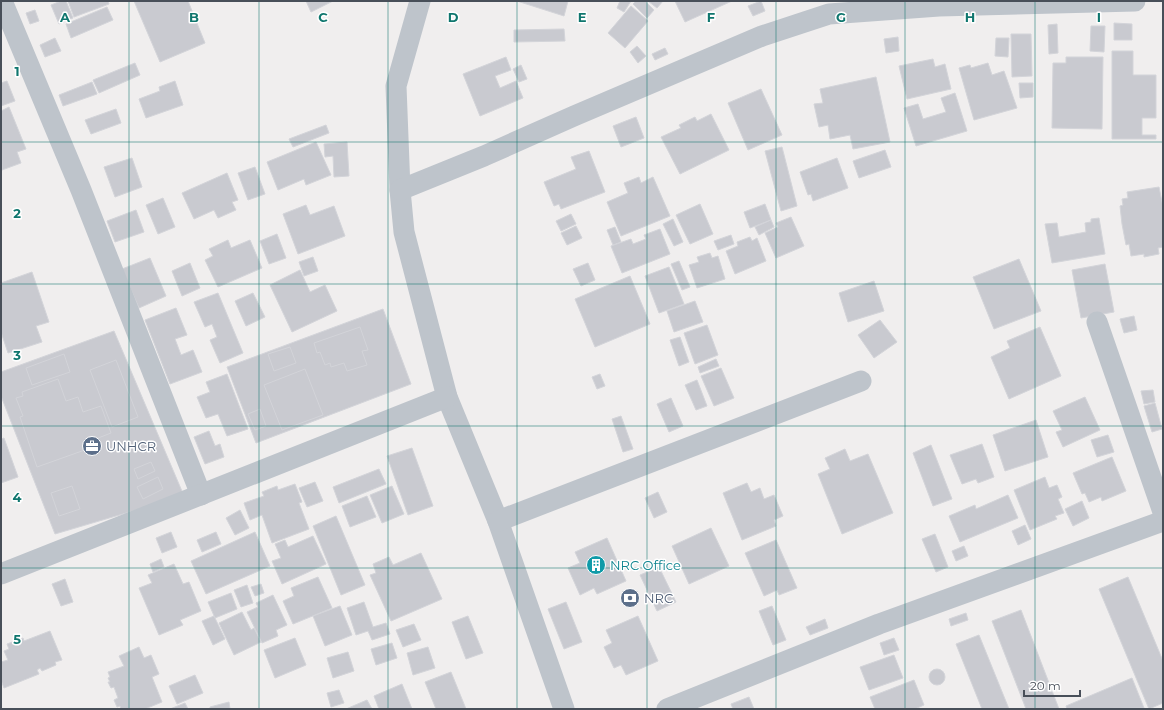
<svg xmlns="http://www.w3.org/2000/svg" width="1164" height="710" viewBox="0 0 1164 710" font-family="Montserrat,sans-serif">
<rect width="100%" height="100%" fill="#f0eeee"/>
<g fill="#c9cad0" stroke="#d3d4d9">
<polygon points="61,1 66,1 73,18 59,24 51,5"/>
<polygon points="68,1 108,1 109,4 74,17"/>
<polygon points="134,1 188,1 205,43 160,62"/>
<polygon points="306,1 333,1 311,12"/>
<polygon points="517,1 568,1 564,16"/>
<polygon points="620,1 631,1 624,12 617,8"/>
<polygon points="636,1 645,1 654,10 647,18 633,4"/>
<polygon points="648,1 663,1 657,8"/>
<polygon points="675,1 732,1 685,22"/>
<polygon points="761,1 765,11 753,16 748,6"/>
<polygon points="631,6 648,21 625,48 608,33"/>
<polygon points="107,7 113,20 71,38 66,24"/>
<polygon points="35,10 39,21 30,24 26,13"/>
<polygon points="1114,23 1132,24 1132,40 1114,40"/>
<polygon points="1057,24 1058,53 1049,54 1048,25"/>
<polygon points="1091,26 1105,26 1104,52 1090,51"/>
<polygon points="564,29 565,41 514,42 514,30"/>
<polygon points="1011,34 1031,34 1032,76 1012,77"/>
<polygon points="898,37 899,51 886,53 884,39"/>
<polygon points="55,38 61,51 45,57 40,45"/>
<polygon points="996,38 1009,38 1008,57 995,56"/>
<polygon points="637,46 646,56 638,63 630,52"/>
<polygon points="665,48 668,54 655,60 652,54"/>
<polygon points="1112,51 1133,51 1133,75 1156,75 1156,118 1142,118 1142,135 1156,135 1156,139 1112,139"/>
<polygon points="506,57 511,70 495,76 500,88 516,81 523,98 480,116 463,74"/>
<polygon points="1066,57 1103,57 1102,129 1052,128 1053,63 1066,63"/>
<polygon points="933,59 935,67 945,64 951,89 907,99 899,66"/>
<polygon points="135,63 140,75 99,93 93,80"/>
<polygon points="988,63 992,75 1004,71 1017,108 974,120 959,68 970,65 971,68"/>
<polygon points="521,65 527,79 519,82 513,69"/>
<polygon points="876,77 890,142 853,149 850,135 830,139 828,125 819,127 814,104 823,103 820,89"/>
<polygon points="7,81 15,101 1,106 1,83"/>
<polygon points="175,81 183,105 146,118 139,99 160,91 159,87"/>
<polygon points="92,82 97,94 63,106 59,95"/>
<polygon points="1019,83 1033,83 1033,97 1020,98"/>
<polygon points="761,89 782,135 748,150 728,103"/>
<polygon points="955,93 967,131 916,146 904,108 918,104 923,119 946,112 941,98"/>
<polygon points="9,107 26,149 17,152 21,163 2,170 1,111"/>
<polygon points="116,109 121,123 91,134 85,120"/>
<polygon points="711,114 729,150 680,174 661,137 681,128 679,125 695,117 697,121"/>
<polygon points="636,117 644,138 621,147 613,126"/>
<polygon points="326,125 329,133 293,147 289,139"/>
<polygon points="316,142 331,175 306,185 304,179 278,190 267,162"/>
<polygon points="347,142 349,176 334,177 333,156 325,157 324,144"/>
<polygon points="782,147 797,206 781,211 765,151"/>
<polygon points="885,150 891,167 859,178 853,161"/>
<polygon points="589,151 605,192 561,209 559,204 554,206 544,182 576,169 571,157"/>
<polygon points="132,158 142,187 115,197 104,167"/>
<polygon points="837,158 848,188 813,201 811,194 808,195 800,172"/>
<polygon points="255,167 265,194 248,200 238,173"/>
<polygon points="227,173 238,200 232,202 236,210 218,218 214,210 194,219 182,193"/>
<polygon points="639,177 641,183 653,177 670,216 621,236 607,202 628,193 624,183"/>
<polygon points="1159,187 1163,207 1163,247 1158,248 1159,254 1144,257 1144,254 1131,256 1129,244 1126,245 1122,224 1120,206 1123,205 1122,199 1128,198 1127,192"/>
<polygon points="163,198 175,227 158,234 146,205"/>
<polygon points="700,204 713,234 690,244 676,215"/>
<polygon points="765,204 771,220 750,228 744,212"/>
<polygon points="306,205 310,215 334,206 345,236 298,254 283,214"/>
<polygon points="136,210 144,232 115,242 107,221"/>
<polygon points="571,214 576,224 561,231 556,221"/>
<polygon points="791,217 804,246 776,258 765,233 778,227 776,223"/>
<polygon points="1099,218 1105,254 1052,263 1045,224 1057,223 1059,237 1086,232 1085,223 1091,222 1091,219"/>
<polygon points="673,219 683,242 674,246 663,224"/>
<polygon points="771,220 774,227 759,235 755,227"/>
<polygon points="576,226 582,238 567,245 561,233"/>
<polygon points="615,227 621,242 613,245 607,230"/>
<polygon points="660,229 670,254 622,273 611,246 631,239 633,244 646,239 644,235"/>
<polygon points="277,234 286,258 269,264 260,241"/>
<polygon points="731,235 734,244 718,250 714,241"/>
<polygon points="750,237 752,241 757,238 766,261 735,274 726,251 738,246 737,242"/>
<polygon points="228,240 231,248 250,240 262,268 218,287 205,260 213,256 209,249"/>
<polygon points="710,253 712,258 718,256 725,279 697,288 689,265 699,262 697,257"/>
<polygon points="313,257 318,271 304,276 299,262"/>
<polygon points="150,258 166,296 139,308 122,269"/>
<polygon points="1019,259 1041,311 994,329 973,277"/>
<polygon points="679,261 690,287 682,290 671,264"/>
<polygon points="190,263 200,288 182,296 172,271"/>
<polygon points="588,263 595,280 581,286 573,269"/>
<polygon points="1105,264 1114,312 1081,318 1072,270"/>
<polygon points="669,267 684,304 659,313 645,276"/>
<polygon points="300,270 310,292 325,285 337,311 292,332 270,285"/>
<polygon points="32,272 49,322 36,326 42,342 8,353 1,332 1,283"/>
<polygon points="630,276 650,324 595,347 575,299"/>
<polygon points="874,281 884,311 848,322 839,293"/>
<polygon points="218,293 243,353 220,363 210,340 217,337 212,324 205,327 194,302"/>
<polygon points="253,293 265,317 246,326 235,301"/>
<polygon points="695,301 703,322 674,332 667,311"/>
<polygon points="176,308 187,335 175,339 181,355 193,350 202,372 170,384 145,320"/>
<polygon points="383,309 411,384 256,443 227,367"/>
<polygon points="1134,316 1137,330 1124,333 1120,319"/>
<polygon points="880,320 897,342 874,358 858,335"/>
<polygon points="707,325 718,355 695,364 684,333"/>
<polygon points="360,327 368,350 362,351 367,365 347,371 344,363 331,367 330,363 325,365 320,352 317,353 314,343"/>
<polygon points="1040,327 1061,376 1009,399 991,357 1010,348 1007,341"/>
<polygon points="114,331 184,496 55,534 1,396 1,372"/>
<polygon points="680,337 689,362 679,366 670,340"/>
<polygon points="290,347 296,363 274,371 268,354"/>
<polygon points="64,354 70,372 32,385 26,368"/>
<polygon points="716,359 719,366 700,373 698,367"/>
<polygon points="116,360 138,417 112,427 90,370"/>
<polygon points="721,368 734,398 714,406 701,376"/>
<polygon points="305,369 323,415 282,430 264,385"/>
<polygon points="227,374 248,429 227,436 218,414 206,418 197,397 210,392 206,382"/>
<polygon points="600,374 605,386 597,389 592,377"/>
<polygon points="58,379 66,401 78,397 83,412 101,406 111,433 93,440 96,446 37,467 20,417 23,416 16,398 23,396 22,392"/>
<polygon points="697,380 707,406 696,410 685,385"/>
<polygon points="1153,390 1155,402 1144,404 1141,391"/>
<polygon points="1085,397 1100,430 1063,447 1056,432 1062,430 1053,411"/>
<polygon points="671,398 683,426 669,432 657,404"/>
<polygon points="1155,403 1162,429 1152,432 1144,406"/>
<polygon points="260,409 266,426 255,430 248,414"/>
<polygon points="621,416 633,449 623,452 612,419"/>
<polygon points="1036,420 1048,457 1005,471 993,435"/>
<polygon points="209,431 215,446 220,444 224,457 205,464 194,437"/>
<polygon points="1108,435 1114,452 1097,457 1091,440"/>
<polygon points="4,438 18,477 1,483 1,439"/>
<polygon points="982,444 994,477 978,483 976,479 962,484 950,455"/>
<polygon points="931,445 952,499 933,506 913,453"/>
<polygon points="412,448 433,506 408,515 387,456"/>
<polygon points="845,449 850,461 868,454 893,513 842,534 818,474 830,469 825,458"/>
<polygon points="1112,457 1126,491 1102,501 1101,497 1089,502 1085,493 1082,494 1073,473"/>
<polygon points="151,462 155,471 138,479 134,469"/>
<polygon points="379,469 386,484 339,503 333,487"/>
<polygon points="158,477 163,489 143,499 137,487"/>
<polygon points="1045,477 1049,488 1057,485 1062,497 1058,499 1064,513 1055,516 1057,519 1030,530 1014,490"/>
<polygon points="315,482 323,501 307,507 299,488"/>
<polygon points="747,483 751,492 760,488 764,499 774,495 783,516 774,520 776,526 742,540 723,493"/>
<polygon points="295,484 302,502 299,503 309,529 272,543 262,515 250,520 244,503 264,496 262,492 277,486 278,490"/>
<polygon points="72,486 80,509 59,516 51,493"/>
<polygon points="392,486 404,514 382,523 370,495"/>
<polygon points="658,492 667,512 654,518 645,498"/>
<polygon points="1008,495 1018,518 960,542 949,516 975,505 976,509"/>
<polygon points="367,496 376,517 350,527 342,506"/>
<polygon points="1082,501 1089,518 1073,526 1065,509"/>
<polygon points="240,510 249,528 235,535 226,518"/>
<polygon points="336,516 365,585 341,595 313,526"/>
<polygon points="1025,525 1031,539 1018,545 1012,531"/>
<polygon points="711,528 729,566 689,584 672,546"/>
<polygon points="171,532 177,547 162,553 156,538"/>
<polygon points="216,532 221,544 202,552 197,540"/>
<polygon points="255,532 270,566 206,594 191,561"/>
<polygon points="935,534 948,567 936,572 922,539"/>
<polygon points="313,536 326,564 282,584 272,561 281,558 275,544 285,540 288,547"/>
<polygon points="607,538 626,581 597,594 594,588 580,595 568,568 580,563 575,552"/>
<polygon points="776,540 797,588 779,595 777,590 764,596 745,553"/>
<polygon points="964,546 968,556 956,561 952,551"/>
<polygon points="421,553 442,599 391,621 370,575 376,573 373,564 389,557 393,565"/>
<polygon points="161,559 164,567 153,572 150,564"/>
<polygon points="174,564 183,584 189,582 201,611 180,620 183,625 159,635 139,588 152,583 148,575"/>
<polygon points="659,567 676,602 657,611 640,575"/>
<polygon points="318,577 332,608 293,624 283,601 294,596 291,588"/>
<polygon points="1128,577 1163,661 1163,703 1149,709 1099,589"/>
<polygon points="65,579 73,602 61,606 52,584"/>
<polygon points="261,584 264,593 255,596 251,587"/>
<polygon points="247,585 253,603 241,607 234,590"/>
<polygon points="231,593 237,609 215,618 208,602"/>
<polygon points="273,595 287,625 276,630 278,636 262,643 247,612 258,607 256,603"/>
<polygon points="364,602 373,627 386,623 390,634 372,640 368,631 356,635 347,608"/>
<polygon points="566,602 582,642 564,649 548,609"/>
<polygon points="340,606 352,635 325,646 313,616"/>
<polygon points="772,606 786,640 773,645 759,611"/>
<polygon points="1021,610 1059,709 1026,709 992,621"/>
<polygon points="242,612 251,630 254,628 261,642 234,655 219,623"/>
<polygon points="966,613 968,620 951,626 949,619"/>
<polygon points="214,616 225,639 213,645 202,621"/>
<polygon points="468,616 483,653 466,659 452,622"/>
<polygon points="638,616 658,661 626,675 621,665 614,668 604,647 612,643 606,630"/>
<polygon points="825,619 828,628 810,635 806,627"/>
<polygon points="414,624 421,640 403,647 396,630"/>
<polygon points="50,631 62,660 55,662 56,665 42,671 40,668 37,670 39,674 4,688 1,680 1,662 8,660 4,651 9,649 7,644 23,638 24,641"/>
<polygon points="979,635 1009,709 982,709 956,644"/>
<polygon points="295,638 306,665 275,678 264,650"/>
<polygon points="894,638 899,650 884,655 880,643"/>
<polygon points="392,643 397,658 376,665 371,649"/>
<polygon points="139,647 144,658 151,655 159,674 152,677 162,702 145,709 121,709 120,706 117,707 114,700 118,698 114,687 111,688 108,682 110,682 108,678 110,677 108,672 124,666 119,656"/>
<polygon points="428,647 435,668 413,675 407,653"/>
<polygon points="348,652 354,671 333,678 327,658"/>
<polygon points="894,655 903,678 869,690 860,667"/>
<circle cx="937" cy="677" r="8"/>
<polygon points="451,672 466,709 436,709 425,682"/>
<polygon points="195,675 203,693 177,704 169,686"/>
<polygon points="1132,678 1144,708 1067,709 1066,706"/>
<polygon points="914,680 924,705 915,709 875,709 870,697"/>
<polygon points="402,684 412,709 379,709 374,696"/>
<polygon points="339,690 344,703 331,707 327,693"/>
<polygon points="749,697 754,709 733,709 731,704"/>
<polygon points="367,700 372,709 346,709"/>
<polygon points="229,702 230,709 210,709 210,707"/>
<polygon points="185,703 188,709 170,709"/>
</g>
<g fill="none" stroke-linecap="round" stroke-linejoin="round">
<g stroke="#bec4cb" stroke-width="21">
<polyline points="2,1 81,190 201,495"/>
<polyline points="420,1 396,86 400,190 404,232 447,397 498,521 564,709"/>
<polyline points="400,190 484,156 574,116 762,36 829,14 939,6 1135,1"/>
<polyline points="1097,322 1163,512"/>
<polyline points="498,521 861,381"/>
<polyline points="1,574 447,397"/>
<polyline points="667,709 879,624 1163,521"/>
</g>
</g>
<path fill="none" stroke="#0f766e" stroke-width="1" stroke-opacity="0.55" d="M129 1V709M259 1V709M388 1V709M517 1V709M647 1V709M776 1V709M905 1V709M1035 1V709M1 142H1163M1 284H1163M1 426H1163M1 568H1163"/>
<defs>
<symbol id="office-disc" viewBox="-11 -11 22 22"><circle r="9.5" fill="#5c6f8a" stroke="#fff"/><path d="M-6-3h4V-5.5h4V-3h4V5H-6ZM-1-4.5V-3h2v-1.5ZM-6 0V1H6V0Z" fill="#fff"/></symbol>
<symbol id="building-disc" viewBox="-11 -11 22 22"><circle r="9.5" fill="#0f9aa8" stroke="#fff"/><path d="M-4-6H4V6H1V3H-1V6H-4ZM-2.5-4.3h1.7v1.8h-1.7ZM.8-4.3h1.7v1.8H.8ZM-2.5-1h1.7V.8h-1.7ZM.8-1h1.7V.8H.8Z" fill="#fff"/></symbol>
<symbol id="bank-disc" viewBox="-11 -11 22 22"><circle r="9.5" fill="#5c6f8a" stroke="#fff"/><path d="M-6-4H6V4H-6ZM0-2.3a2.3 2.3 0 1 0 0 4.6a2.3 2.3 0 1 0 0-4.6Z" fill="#fff"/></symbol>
</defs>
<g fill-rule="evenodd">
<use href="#office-disc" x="81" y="435" width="22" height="22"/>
<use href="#building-disc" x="585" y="554" width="22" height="22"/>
<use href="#bank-disc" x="619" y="587" width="22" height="22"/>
</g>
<g text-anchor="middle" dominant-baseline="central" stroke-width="3" stroke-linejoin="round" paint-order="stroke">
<g font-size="13" fill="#4e5e75" stroke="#fff" text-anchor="start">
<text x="106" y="446">UNHCR</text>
<text x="644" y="598">NRC</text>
</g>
<g font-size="13" fill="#0d838f" stroke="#fff" text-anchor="start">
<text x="610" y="565">NRC Office</text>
</g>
</g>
<g font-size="13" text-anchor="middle" font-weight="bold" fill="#0f766e" stroke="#fff" stroke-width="3" stroke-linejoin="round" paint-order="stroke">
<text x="65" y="22">A</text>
<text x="194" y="22">B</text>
<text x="323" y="22">C</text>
<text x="453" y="22">D</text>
<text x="582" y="22">E</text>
<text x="711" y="22">F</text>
<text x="841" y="22">G</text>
<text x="970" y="22">H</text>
<text x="1099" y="22">I</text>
<text x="17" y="76">1</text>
<text x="17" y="218">2</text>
<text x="17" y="360">3</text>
<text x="17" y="502">4</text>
<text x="17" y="644">5</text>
</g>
<rect width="1164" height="710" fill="none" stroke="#484f59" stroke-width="4"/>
<path d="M1024 690v6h56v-6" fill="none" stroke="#484f59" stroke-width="2"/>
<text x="1030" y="690" font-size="12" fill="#484f59" stroke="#ffffff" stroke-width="3" paint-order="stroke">20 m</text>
</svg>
